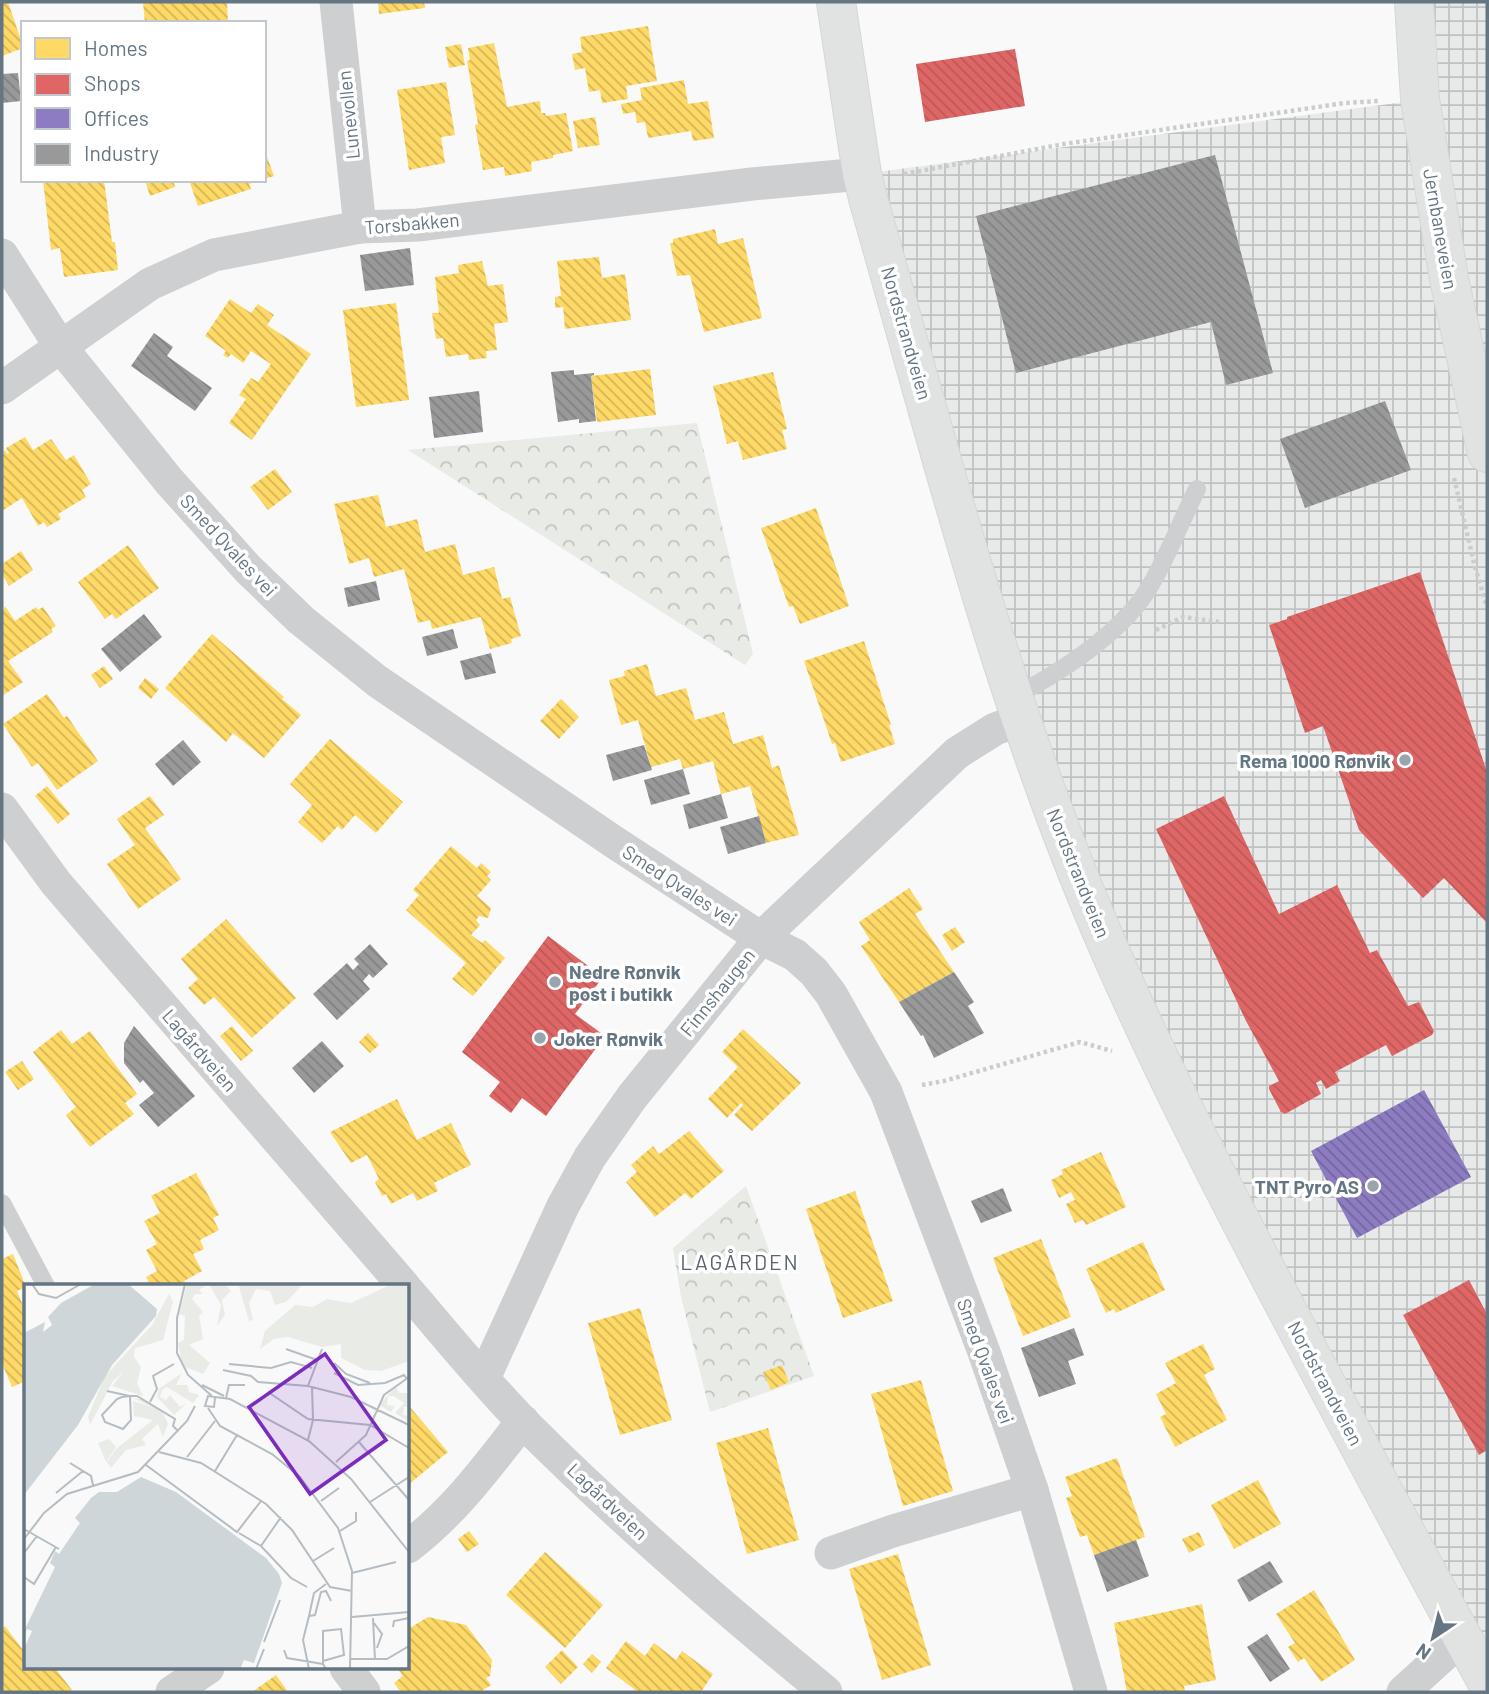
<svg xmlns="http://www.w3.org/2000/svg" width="1489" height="1694" viewBox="0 0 1489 1694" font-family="Barlow,sans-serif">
<defs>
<pattern id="industrial-grid" width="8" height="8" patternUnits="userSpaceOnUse" patternTransform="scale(1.75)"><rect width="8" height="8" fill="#e8e9e9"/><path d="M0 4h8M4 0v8" fill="none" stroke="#c0c1c2"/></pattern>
<pattern id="park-crowns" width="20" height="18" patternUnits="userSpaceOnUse" patternTransform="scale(1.75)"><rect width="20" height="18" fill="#e8ebe6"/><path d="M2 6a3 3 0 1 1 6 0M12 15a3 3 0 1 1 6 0" fill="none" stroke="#c0c3c0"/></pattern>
<pattern id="homes-back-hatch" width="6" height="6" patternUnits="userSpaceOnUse" patternTransform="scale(1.75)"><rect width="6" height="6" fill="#ffd966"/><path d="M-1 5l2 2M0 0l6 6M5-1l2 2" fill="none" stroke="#d2b559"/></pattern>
<pattern id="shops-back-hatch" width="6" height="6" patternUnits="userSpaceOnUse" patternTransform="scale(1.75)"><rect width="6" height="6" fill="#e06666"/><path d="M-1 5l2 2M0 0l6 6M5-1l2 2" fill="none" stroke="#b95959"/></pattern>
<pattern id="offices-back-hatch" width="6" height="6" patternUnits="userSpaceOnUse" patternTransform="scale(1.75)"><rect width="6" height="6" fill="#8e7cc3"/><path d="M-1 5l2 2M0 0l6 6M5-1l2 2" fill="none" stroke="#72669c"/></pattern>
<pattern id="industry-back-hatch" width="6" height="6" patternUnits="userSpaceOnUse" patternTransform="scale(1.75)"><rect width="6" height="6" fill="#999"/><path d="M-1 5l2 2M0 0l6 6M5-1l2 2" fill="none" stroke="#808182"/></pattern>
</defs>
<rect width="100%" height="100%" fill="#f9f9f9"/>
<polygon fill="url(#industrial-grid)" points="1414,2 1487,2 1487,1683 1064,848 862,174 1419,100"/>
<g fill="url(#park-crowns)">
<polygon points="697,423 753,654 745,665 408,450"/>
<polygon points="746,1186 814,1376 710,1412 681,1297 673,1248"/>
</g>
<g fill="url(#homes-back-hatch)">
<polygon points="2,2 8,2 23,46 23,48 2,56"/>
<polygon points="143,2 227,2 228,23 145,23"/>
<polygon points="378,2 424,2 425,8 379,14"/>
<polygon points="648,26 657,81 626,86 628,99 602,103 600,90 589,92 585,68 575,70 572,54 582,52 580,37"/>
<polygon points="494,43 507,107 540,101 541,113 545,113 546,116 566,113 573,151 553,155 553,158 531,162 532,171 505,176 504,167 483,170 475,125 478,124 467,61 470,60 468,48"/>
<polygon points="461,44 465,65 449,68 445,47"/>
<polygon points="684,80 688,104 708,101 714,138 693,141 691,131 648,138 645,122 637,123 635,112 623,114 621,104 642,100 640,88"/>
<polygon points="446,82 455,135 441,137 445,163 409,170 397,90"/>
<polygon points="595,117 600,145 578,148 573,121"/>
<polygon points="264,149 274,176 264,179"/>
<polygon points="43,180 104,180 112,242 115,242 118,270 64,277 60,248 51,250"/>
<polygon points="145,180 173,180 175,187 150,196"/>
<polygon points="189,180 260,180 260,181 249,184 251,189 198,206"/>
<polygon points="715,229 718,244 743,238 762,318 704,332 690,275 677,276 670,243 673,243 673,239"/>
<polygon points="599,257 602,278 625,274 631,320 565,329 563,307 555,308 555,297 561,296 557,261"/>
<polygon points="482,261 488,286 503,284 508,322 494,324 497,350 486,351 487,358 469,360 468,354 446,357 443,338 436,339 432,313 439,313 435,277 459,273 458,265"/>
<polygon points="230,299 251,313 258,304 274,315 267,325 311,354 252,440 229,423 246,399 239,395 251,378 258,382 271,364 251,351 243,363 231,354 228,358 223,355 226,351 205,336"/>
<polygon points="396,303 409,400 356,407 343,310"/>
<polygon points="650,369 656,415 597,422 591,376"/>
<polygon points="773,372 787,429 782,430 787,449 743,460 738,441 727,444 713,386"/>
<polygon points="25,437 33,450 51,439 66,460 74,455 91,484 82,490 86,497 58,514 61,519 47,527 44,522 38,526 22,498 2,511 2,452 5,450 7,454 9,453 6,448"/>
<polygon points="275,469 292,492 268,510 250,487"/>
<polygon points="378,495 386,527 417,519 425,552 455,544 463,575 494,567 502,599 510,597 521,636 511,639 512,643 490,649 481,617 432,629 430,620 418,623 404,569 374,577 369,558 349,564 334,504"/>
<polygon points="816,508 849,606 800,624 793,606 789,607 761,528"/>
<polygon points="128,545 159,588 116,619 112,614 105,619 78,582"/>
<polygon points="21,551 33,570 9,586 2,574 2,564"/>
<polygon points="5,606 15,621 36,607 38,610 43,607 56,626 51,629 53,632 8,661 23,682 2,696 2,609 3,611"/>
<polygon points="212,634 284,697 282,699 301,715 264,758 233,733 226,742 165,688"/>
<polygon points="864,641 891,725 889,725 895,744 841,762 835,743 832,744 804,661"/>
<polygon points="647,664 656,696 686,688 695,720 724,712 733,744 763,735 772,768 779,765 799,835 766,843 750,786 721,794 713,761 683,769 680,759 651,767 638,720 621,725 609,680 625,676 624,671"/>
<polygon points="104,666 113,679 100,688 91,675"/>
<polygon points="145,678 159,689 151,699 138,688"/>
<polygon points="47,694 64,718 67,716 98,761 57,790 38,763 32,767 3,724"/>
<polygon points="561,699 579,717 559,739 540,721"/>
<polygon points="330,739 403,802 376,833 355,815 342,830 338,826 322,843 298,822 312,805 290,784"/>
<polygon points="47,786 70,814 58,824 35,796"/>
<polygon points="150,796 164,815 145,828 181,879 138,909 107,864 135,845 117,819"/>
<polygon points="451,846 477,868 481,863 491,872 487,876 491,880 477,896 491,908 488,918 479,916 476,920 480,925 471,935 482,943 485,940 505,958 473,996 452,979 466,963 406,910 419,895 413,890"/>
<polygon points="909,888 923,909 915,914 954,972 899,1002 861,946 870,940 859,922"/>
<polygon points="226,919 296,998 252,1038 214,997 204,1005 188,988 198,979 181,959"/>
<polygon points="955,927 965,942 952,951 942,935"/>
<polygon points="232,1026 253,1051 241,1061 220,1036"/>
<polygon points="743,1029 801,1083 752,1131 734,1115 743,1105 741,1103 727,1118 708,1099 738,1067 722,1052"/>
<polygon points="61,1030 72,1044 90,1031 137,1094 125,1103 134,1114 90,1147 66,1115 76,1107 33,1052"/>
<polygon points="368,1033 379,1045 370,1053 359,1042"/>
<polygon points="22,1061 34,1079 18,1090 5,1072"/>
<polygon points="397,1099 417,1140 451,1123 471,1165 434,1183 438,1191 417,1201 413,1193 391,1204 386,1194 382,1196 375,1182 379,1179 367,1155 351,1163 330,1132"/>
<polygon points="689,1131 724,1171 691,1199 685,1193 655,1217 626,1182 637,1172 631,1165 653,1146 659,1154"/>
<polygon points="1101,1152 1126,1207 1086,1225 1083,1220 1075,1223 1066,1204 1075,1200 1071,1192 1059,1198 1051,1180 1063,1174 1061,1170"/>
<polygon points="196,1173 219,1215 213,1218 219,1230 200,1240 204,1249 193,1254 202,1271 184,1281 187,1286 151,1286 146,1277 157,1271 146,1250 157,1244 144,1221 160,1213 151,1196"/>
<polygon points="855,1191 893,1301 843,1318 806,1209"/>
<polygon points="1041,1239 1071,1317 1023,1336 993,1258"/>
<polygon points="1143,1242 1165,1290 1116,1313 1114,1309 1106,1313 1086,1269"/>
<polygon points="13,1254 26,1287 17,1291 26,1313 26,1381 12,1387 2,1363 2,1259"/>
<polygon points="640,1308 672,1420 620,1435 588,1323"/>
<polygon points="1203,1344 1215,1369 1204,1375 1227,1420 1175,1447 1160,1417 1166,1414 1156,1394 1176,1383 1165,1363"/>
<polygon points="782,1365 789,1382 771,1390 763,1372"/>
<polygon points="921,1380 953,1491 903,1506 871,1394"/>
<polygon points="410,1407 448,1452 408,1485 408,1409"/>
<polygon points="768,1428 799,1540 747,1554 716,1443"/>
<polygon points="1117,1458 1145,1537 1094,1555 1087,1535 1080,1537 1073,1518 1066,1498 1072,1496 1065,1477"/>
<polygon points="1258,1480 1281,1524 1234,1549 1211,1505"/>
<polygon points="469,1531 479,1544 467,1552 458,1539"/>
<polygon points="1199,1532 1205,1545 1189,1553 1182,1539"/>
<polygon points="545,1552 603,1605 565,1648 506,1595"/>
<polygon points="898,1554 931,1665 882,1680 849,1569"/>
<polygon points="1314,1590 1355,1660 1321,1682 1304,1658 1298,1662 1288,1647 1295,1643 1276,1614"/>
<polygon points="1202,1604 1216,1680 1184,1686 1185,1692 1127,1692 1114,1623"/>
<polygon points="428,1617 466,1625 492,1660 490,1676 486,1678 491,1685 480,1692 401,1692 394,1683 403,1676 397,1668 408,1668 408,1629"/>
<polygon points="5,1626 26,1654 26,1668 55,1668 72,1690 69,1692 2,1692 2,1628"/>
<polygon points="626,1641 645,1656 654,1643 676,1660 682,1651 713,1674 701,1692 638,1692 606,1668"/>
<polygon points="562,1650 578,1667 561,1684 545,1667"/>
<polygon points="592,1654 601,1662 592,1673 583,1664"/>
<polygon points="276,1675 288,1692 252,1692"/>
</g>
<g fill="url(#shops-back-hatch)">
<polygon points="1015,49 1025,106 925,122 916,64"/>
<polygon points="1420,572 1487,772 1487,923 1444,878 1423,898 1359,830 1323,726 1305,733 1269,625 1287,619 1287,617"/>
<polygon points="1224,796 1279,914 1337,885 1370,953 1377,950 1408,1006 1419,1002 1434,1031 1432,1035 1392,1056 1386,1045 1335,1072 1340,1081 1326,1089 1321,1080 1316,1083 1321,1094 1285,1114 1281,1112 1269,1089 1269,1086 1279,1081 1246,1021 1156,829"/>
<polygon points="548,936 603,977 575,1014 605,1036 546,1116 522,1098 511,1113 489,1096 500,1082 462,1052"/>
<polygon points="1469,1280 1487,1314 1487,1450 1479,1455 1403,1315"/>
</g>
<polygon fill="url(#offices-back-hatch)" points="1424,1090 1471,1177 1357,1238 1311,1151"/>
<g fill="url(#industry-back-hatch)">
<polygon points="18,73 21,101 2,103 2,74"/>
<polygon points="1215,155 1273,373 1226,385 1211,322 1016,373 976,216"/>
<polygon points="410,248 414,285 365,291 360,255"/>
<polygon points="154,333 173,347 167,356 212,388 195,411 131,366"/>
<polygon points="574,370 574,375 594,373 594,375 591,376 596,421 579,423 579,419 558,422 551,372"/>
<polygon points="479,391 483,432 434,438 429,397"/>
<polygon points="1385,401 1411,470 1305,508 1280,439"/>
<polygon points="376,581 380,600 348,607 344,588"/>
<polygon points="144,614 162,637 120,672 101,649"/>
<polygon points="453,629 458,648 427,656 422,637"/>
<polygon points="491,653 496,673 465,680 460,661"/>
<polygon points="183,740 201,762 173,786 155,764"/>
<polygon points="644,745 652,770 613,781 606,755"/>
<polygon points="683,769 690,794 651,805 644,780"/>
<polygon points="721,794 728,818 689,829 683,805"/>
<polygon points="759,816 766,843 728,854 720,827"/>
<polygon points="370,944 388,964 373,978 369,974 363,981 370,989 337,1020 313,994 347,963 353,970 359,964 354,959"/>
<polygon points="954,972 974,1002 968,1006 984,1033 934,1058 923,1035 921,1036 899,1002"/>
<polygon points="134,1026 195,1096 158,1127 139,1105 154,1093 143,1080 140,1083 124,1063 124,1043"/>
<polygon points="322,1041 344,1066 314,1093 292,1068"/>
<polygon points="1003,1188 1012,1211 981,1223 971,1201"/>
<polygon points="1074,1328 1084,1355 1068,1361 1076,1384 1039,1397 1021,1348"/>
<polygon points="1136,1540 1149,1576 1107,1592 1094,1555"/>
<polygon points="1270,1561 1283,1582 1249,1602 1237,1580"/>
<polygon points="1267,1634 1290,1669 1270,1682 1247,1647"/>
</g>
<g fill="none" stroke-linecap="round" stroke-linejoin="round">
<defs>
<polyline id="secondary" points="1414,2 1420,99 1449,279 1487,453"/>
<path id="primary" d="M836 2 862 174 869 202C937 438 996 677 1090 904 1147 1041 1215 1173 1284 1304 1351 1431 1418 1557 1487 1682"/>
</defs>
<use href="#secondary" stroke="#d5d6d7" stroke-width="40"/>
<use href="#primary" stroke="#d5d6d7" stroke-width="40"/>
<g stroke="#cbcccd" stroke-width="4.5" stroke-dasharray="3.5 3.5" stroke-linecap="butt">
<polyline points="904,174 1064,144 1345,103 1379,101"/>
<polyline points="1454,478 1475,567 1487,607"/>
<polyline points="1156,630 1183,617 1219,622"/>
<polyline points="922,1085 944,1081 1080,1042 1112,1051"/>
</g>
<g stroke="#cecfd0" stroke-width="18">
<path d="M1012 697C1057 675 1120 634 1147 591 1166 561 1181 521 1197 489"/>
<polyline points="2,1203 46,1286"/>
</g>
<g stroke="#cecfd0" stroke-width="33">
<polyline points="336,2 360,227"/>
<polyline points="2,255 60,346 169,481 248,569 301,620 377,681 614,842 761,938 795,955 814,972 831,994 886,1092 984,1352 1032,1490 1091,1692"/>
<polyline points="2,388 150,284 214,255 360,227 418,225 752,184 862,174"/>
<polyline points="2,809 56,883 404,1286"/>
<path d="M408 1291C446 1335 483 1381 524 1423 619 1518 722 1607 826 1692"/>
<polyline points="484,1378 563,1206 590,1157 632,1097 761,938 957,753 995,729 1020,720"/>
<path d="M408 1547C457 1509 485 1469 523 1421"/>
<polyline points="831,1553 893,1531 1032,1490"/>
<polyline points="346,1668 364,1692"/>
<polyline points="172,1692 208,1668"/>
<polyline points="1403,1692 1447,1652 1464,1639"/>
</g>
<use href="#secondary" stroke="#e1e2e2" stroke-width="38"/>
<use href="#primary" stroke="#e1e2e2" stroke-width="38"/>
</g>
<g fill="#99a4ac" stroke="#fff" stroke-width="2.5">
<circle cx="1405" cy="760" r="7"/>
<circle cx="555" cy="982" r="7"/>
<circle cx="540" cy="1038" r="7"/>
<circle cx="1373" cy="1186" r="7"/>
</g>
<g text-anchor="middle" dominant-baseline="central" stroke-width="7" stroke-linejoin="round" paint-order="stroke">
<g font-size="19" fill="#657683" stroke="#fff">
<text transform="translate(348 115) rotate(-96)">Lunevollen</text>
<text transform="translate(412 223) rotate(-5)">Torsbakken</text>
<text transform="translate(1441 229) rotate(80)">Jernbaneveien</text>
<text transform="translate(907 333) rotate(74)">Nordstrandveien</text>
<text transform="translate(229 545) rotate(47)">Smed Qvales vei</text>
<text transform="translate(1079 873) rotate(68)">Nordstrandveien</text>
<text transform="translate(680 885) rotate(33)">Smed Qvales vei</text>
<text transform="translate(717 992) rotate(-51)">Finnshaugen</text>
<text transform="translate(200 1050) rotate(49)">Lagårdveien</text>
<text transform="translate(986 1361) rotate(70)">Smed Qvales vei</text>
<text transform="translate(1326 1383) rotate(62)">Nordstrandveien</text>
<text transform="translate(608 1501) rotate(43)">Lagårdveien</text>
</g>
<g font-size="19" font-weight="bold" fill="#657683" stroke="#fff" text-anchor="end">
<text x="1391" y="760">Rema 1000 Rønvik</text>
<text x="569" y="971" text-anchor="start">Nedre Rønvik<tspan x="569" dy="22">post i butikk</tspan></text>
<text x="554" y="1038" text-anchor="start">Joker Rønvik</text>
<text x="1359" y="1186">TNT Pyro AS</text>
</g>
<g font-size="21" letter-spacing="2" fill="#57646e" stroke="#fff">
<text x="740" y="1261">LAGÅRDEN</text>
</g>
</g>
<g transform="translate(24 1284)">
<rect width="385" height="385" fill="#f9f9f9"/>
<path d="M117 83 113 99 119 112 88 102 100 87ZM158 89 152 101H163L165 108 175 111 169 119 143 103 138 106 136 113 142 116 146 111 156 123 163 119 150 131 133 113 135 105ZM109 117 128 123 129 136 110 132ZM85 155 92 163 82 178 74 159Z" fill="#e8ebe6"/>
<path d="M163 0H184L175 6 179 10H171L168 15 179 28 175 32 179 55 165 61 186 79 179 90 161 83 157 75 154 59 160 56 161 32 155 30ZM185 0H201L207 7 198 16 201 31 193 42 197 21ZM218 0H279L262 18 251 21 246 7 232 5 225 19 229 36 225 37 215 3ZM368 0H385V77L357 87 341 86 317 74V60L298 63 264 53 250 55 236 65 241 47 271 21 289 23 303 15 327 19ZM145 10 149 18 139 56 111 64 110 73 117 83 100 87 89 97 66 141 64 133 81 92 128 41ZM109 114 117 115 138 127 144 140 139 153 134 140 118 155 122 161 102 166 87 184 83 178 92 165 129 136 128 123Z" fill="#e8ebe6"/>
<path d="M372 103 375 109H385V123H380L379 131 385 132 384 137 371 129 380 119 370 112H364L363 121 371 122 367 128 355 121Z" fill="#e8ebe6"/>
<path d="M71 0H104L133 25 132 32 88 81 54 141 0 211V49L21 38 19 48 28 41 24 33 37 19ZM117 193 152 208 242 274 255 290 258 299 230 379 220 376 216 385H0V365L8 347 3 345 0 352V347L31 283 26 279 31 267 35 270 56 239 51 234 67 214 75 208H93Z" fill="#ced6d9"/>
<path fill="none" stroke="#b5bdc3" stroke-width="2" d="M8 0 15 10 32 14 57 0M161 0 153 34V69L164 91 188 112M262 65 293 76M310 79 322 90 346 99M205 80 247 84 267 78 288 84M199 86 227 92 234 98 284 102 327 113 385 141M310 89 334 101 361 99 380 91 383 95M178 101 200 112M284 102 298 65M83 107 106 112 107 136 99 145 81 138 78 131 93 115 98 113 106 112H113L151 135 149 142 154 147M244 108 284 135 346 141 385 164M191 114 190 123 181 122 184 112 206 115 285 157 327 195 385 268M202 114 205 101H221M126 118 133 105 129 92 150 80M184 124 196 142 248 170 276 193 314 244 328 287 326 385M284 156 289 136 288 103M335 158 385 216M135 168 177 179 242 220 268 246 306 303 328 307M163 173 191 137M312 178 342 151 360 111 385 93M46 179 67 192 69 201M122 181 213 248 237 217M191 187 213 151M32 209 59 187M297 217 315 204M346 218 385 193M0 245 35 265M316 247 332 237V228M215 249 237 262 267 294 283 303M0 255 20 229 43 210 114 188 163 137 171 122M237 262 257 233M0 269 13 252M289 277 310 264M328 289 372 278M0 293 10 300 32 263M302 300 290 309 285 332 291 331 297 308 302 307 307 317M285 332 279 356 285 385M328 333 385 328M349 334 351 376M350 339 358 350 353 364M369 343 370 337 385 334M240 358 256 316M260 366 263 374 299 380M327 375H363L385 362M299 377 320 371 317 345 299 347V380L302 385M232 385 240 365"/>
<path fill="#7b2cbf" fill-opacity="0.15" stroke="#7b2cbf" stroke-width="3.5" d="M301 70 362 156 286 210 225 123Z"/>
<rect width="385" height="385" fill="none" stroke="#657683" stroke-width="3.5"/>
</g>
<rect width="1489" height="1694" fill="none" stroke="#657683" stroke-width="7"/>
<rect x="21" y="21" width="245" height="161" fill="#ffffff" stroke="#c1c8cd" stroke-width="2"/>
<rect x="35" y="38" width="35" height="21" fill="#ffd966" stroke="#c1c8cd" stroke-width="2"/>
<text x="84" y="56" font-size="21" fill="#657683">Homes</text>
<rect x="35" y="74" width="35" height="21" fill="#e06666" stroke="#c1c8cd" stroke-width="2"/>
<text x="84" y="91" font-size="21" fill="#657683">Shops</text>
<rect x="35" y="108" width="35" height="21" fill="#8e7cc3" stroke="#c1c8cd" stroke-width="2"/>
<text x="84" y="126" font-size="21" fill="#657683">Offices</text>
<rect x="35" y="144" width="35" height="21" fill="#999999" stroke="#c1c8cd" stroke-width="2"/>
<text x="84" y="161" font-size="21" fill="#657683">Industry</text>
<g transform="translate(1433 1638) rotate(215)" stroke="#ffffff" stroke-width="5" paint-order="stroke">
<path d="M0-5L12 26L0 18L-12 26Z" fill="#657683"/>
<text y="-10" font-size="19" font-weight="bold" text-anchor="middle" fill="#657683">N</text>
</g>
</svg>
